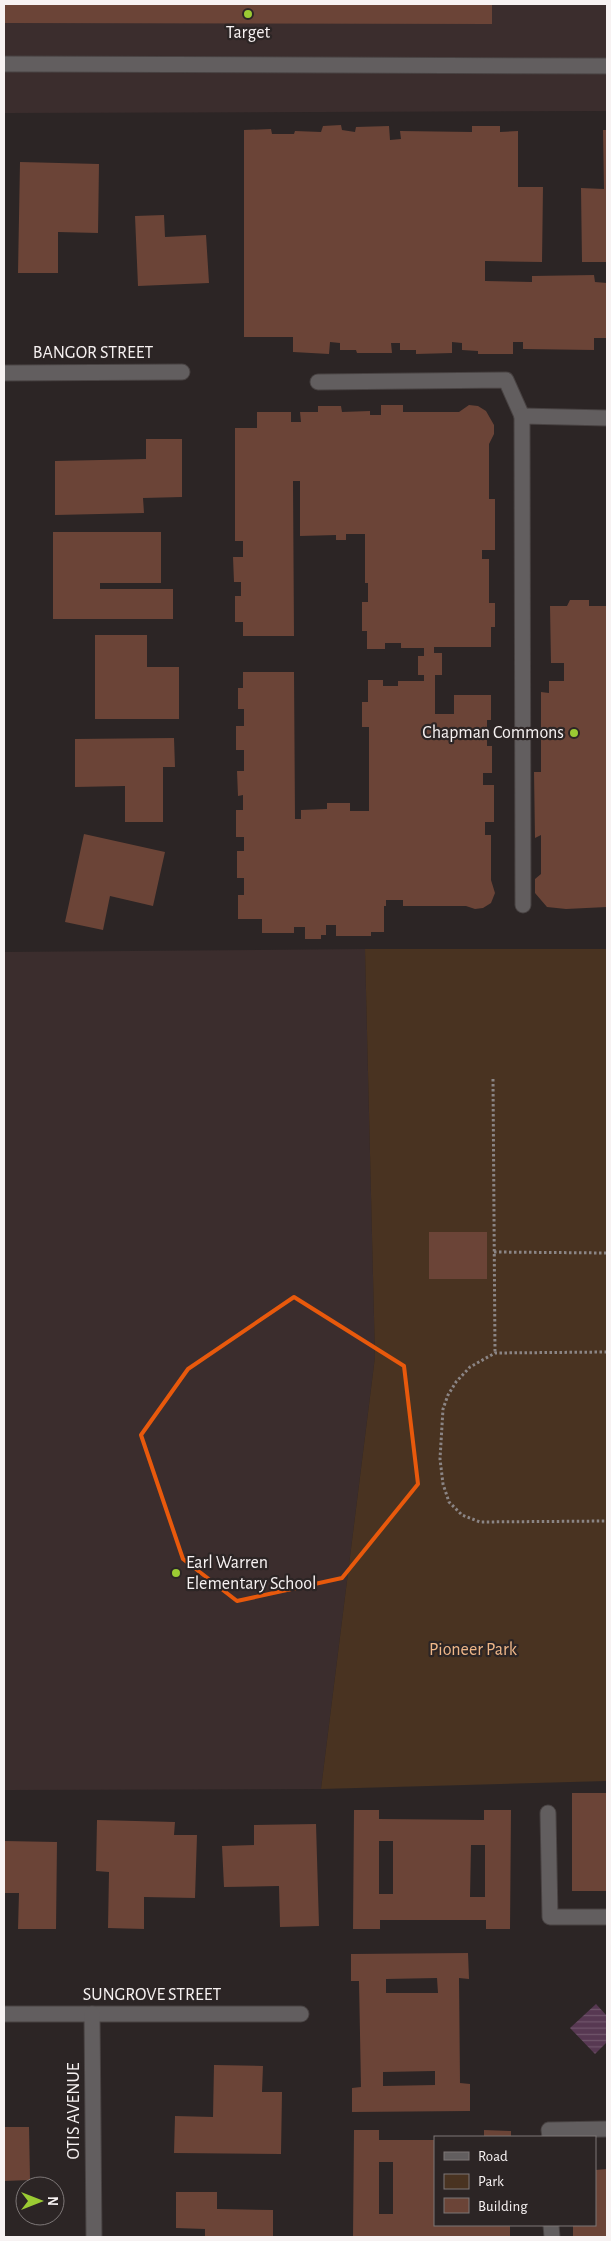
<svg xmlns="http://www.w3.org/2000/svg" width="611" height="2241" viewBox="0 0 611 2241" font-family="'Alegreya Sans',sans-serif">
<defs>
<pattern id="water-rules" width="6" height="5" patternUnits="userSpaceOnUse" patternTransform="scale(1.25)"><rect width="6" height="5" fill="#573852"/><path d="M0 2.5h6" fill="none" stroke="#70556b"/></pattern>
</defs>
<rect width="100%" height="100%" fill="#2c2525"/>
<g fill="#3b2d2d">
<polygon points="4,4 607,4 607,111 4,113"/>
<polygon points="365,949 375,1357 321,1789 4,1790 4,952"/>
</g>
<polygon fill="#493321" points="365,949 607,949 607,1781 321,1789 375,1357"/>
<polygon fill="url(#water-rules)" points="596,2004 607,2016 607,2042 595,2054 570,2028"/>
<g fill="#6b4437" fill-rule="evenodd">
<polygon points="4,4 492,4 492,24 4,23"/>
<polygon points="341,125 342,130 355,132 356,127 389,126 390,140 401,139 400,131 472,132 472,126 500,126 500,132 518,131 518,187 543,187 542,262 485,261 485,281 532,282 532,276 594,275 595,282 607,283 607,338 594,338 594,350 523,349 523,342 513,342 513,354 478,354 478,351 462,350 462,343 452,342 452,353 416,354 416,350 400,350 400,343 391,343 392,353 357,353 356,350 340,350 340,343 330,342 329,354 293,352 293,337 244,337 244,130 271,129 272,134 294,134 295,131 321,132 323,126"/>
<polygon points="603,130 607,130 607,262 582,262 581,188 604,189"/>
<polygon points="20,162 99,164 98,233 58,232 58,273 18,273"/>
<polygon points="164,215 165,237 206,235 209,283 138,286 135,216"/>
<polygon points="381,405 403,405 403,412 459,412 469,405 478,406 486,411 494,425 494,434 489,444 489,499 495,499 495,550 482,550 482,559 489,559 489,603 495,603 495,627 491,627 491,647 434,647 434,653 442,653 442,675 435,675 435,714 454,714 454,695 491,695 491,720 487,720 487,746 492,746 492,773 483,773 483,785 494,785 494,822 485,822 485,835 491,835 491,880 495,893 491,903 483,908 475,909 466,906 403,906 403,900 386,900 386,906 384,906 384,932 371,932 371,936 336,936 336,925 326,925 326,935 321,935 321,939 305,939 305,927 294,927 294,933 262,933 262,919 238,919 238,895 244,895 244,878 237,878 237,851 244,851 244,837 236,837 236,810 243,810 243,795 238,796 237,771 244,771 244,750 236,750 236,726 244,726 244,709 238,709 238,688 243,688 243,672 294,672 295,819 301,819 301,810 327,809 327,803 350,803 350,811 369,811 369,727 362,727 362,702 368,702 368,680 383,680 383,686 398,686 398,681 424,681 424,675 418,675 418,656 424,656 424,648 401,648 401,643 385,643 385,649 367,649 367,631 362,631 362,602 368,602 368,583 365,583 365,534 346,534 346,540 336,540 336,535 300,536 300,481 293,481 294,636 243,636 243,622 235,622 235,596 241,596 241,582 234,582 233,557 243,557 243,541 235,541 235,428 257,428 257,412 291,412 291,422 301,422 300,412 318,412 318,406 341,406 342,412 370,411 370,415 381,415"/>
<polygon points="146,439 182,439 182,497 143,498 144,513 55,515 55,461 146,459"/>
<polygon points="53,532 161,532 161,583 100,583 100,589 173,589 173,619 53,619"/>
<polygon points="570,600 589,600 589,606 607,606 607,907 566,909 547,907 535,893 535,879 541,874 541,835 535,838 534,772 541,772 541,692 549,693 549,681 564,681 564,663 551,663 550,606 567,606"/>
<polygon points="95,635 147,635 147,667 179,667 179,719 95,719"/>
<polygon points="174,738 175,767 163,767 163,822 125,822 125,786 75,787 75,739"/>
<polygon points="84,834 165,852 153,906 110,896 103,930 65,922"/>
<rect x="429" y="1232" width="58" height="47"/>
<rect x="572" y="1793" width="35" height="98"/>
<path d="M354 1810H379V1819L484 1820V1810H511L510 1929H486V1920H380V1929H353ZM379 1841H393V1894H379ZM471 1845H485V1897H470Z"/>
<polygon points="97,1820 175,1822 174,1835 197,1835 195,1898 144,1897 144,1929 108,1928 109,1872 96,1871"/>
<polygon points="316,1824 319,1926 280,1927 279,1886 224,1887 222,1846 254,1845 254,1825"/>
<polygon points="4,1841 57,1842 56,1929 18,1929 19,1893 4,1893"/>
<path d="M468 1953 469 1979 459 1978 460 2083 470 2084V2111L352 2112V2088L361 2087 359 1981H351V1954ZM437 1978 438 1993H386V1979ZM435 2071V2085L383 2086V2072Z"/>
<polygon points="214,2065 263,2066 262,2092 282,2092 281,2154 174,2153 175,2116 213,2117"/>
<polygon points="4,2127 29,2127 30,2180 4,2181"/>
<path d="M354 2130H379V2140H435V2225H510V2237H353ZM379 2162H393V2214H379Z"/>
<polygon points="484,2130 511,2131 511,2137 484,2137"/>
<polygon points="607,2169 607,2237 573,2237 573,2225 595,2225 595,2170"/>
<polygon points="176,2192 217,2192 217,2209 273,2210 273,2237 205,2237 205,2229 176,2228"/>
</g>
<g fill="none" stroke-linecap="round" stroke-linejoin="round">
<defs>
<g id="minor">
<polyline points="4,64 607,66"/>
<polyline points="4,373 182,372"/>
<polyline points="318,382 506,380 522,416"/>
<polyline points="523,905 522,416 607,418"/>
<polyline points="548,1813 550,1917 607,1917"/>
<polyline points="4,2014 301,2014"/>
<polyline points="92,2014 94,2237"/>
<polyline points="550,2137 549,2130 607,2129"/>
<polyline points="551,2225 552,2237"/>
</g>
</defs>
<use href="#minor" stroke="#484242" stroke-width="17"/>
<g stroke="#8b8585" stroke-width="3" stroke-dasharray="2.5 2.5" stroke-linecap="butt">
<polyline points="493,1079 495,1353"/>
<polyline points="494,1252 607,1253"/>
<polyline points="607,1352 495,1353 470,1367 456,1382 448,1395 443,1409 440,1459 443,1484 449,1502 462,1515 480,1522 607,1521"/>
</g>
<use href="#minor" stroke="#625e5f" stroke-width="15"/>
</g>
<path fill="none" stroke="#e8590c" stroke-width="4" stroke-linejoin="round" d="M294 1297 404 1366 418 1484 342 1578 237 1601 183 1559 141 1435 188 1369Z"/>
<g fill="#9bcb33" stroke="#2c2525" stroke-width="2">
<circle cx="248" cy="14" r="5"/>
<circle cx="574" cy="733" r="5"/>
<circle cx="176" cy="1573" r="5"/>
</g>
<g text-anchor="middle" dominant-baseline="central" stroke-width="4.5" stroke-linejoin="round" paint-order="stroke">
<g font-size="18" fill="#f7f2f2" stroke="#2c2525">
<text x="248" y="33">Target</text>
<text x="564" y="733" text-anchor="end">Chapman Commons</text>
<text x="186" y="1563" text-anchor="start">Earl Warren<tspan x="186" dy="21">Elementary School</tspan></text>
</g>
<g font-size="18" fill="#f7f2f2" stroke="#2c2525">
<text x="93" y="353">BANGOR STREET</text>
<text x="152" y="1995">SUNGROVE STREET</text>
<text transform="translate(74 2111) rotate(-90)">OTIS AVENUE</text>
</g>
<g font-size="18" fill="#efb789" stroke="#2c2525">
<text x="473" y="1650">Pioneer Park</text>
</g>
</g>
<rect width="611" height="2241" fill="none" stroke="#f7f2f2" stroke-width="10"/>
<rect x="434" y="2136" width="162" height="90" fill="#2c2525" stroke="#7d7777"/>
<rect x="444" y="2152" width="25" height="8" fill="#625e5f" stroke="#7d7777"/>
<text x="478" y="2161" font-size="15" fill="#f7f2f2">Road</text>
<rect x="444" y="2174" width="25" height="15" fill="#493321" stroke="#7d7777"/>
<text x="478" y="2186" font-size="15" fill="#f7f2f2">Park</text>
<rect x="444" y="2198" width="25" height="15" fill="#6b4437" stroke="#7d7777"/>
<text x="478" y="2211" font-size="15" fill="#f7f2f2">Building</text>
<g transform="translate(40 2201) rotate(90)"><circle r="24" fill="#2c2525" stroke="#7d7777"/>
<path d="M0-4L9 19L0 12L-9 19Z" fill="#9bcb33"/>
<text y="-8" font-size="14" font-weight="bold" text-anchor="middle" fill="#f7f2f2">N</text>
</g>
</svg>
